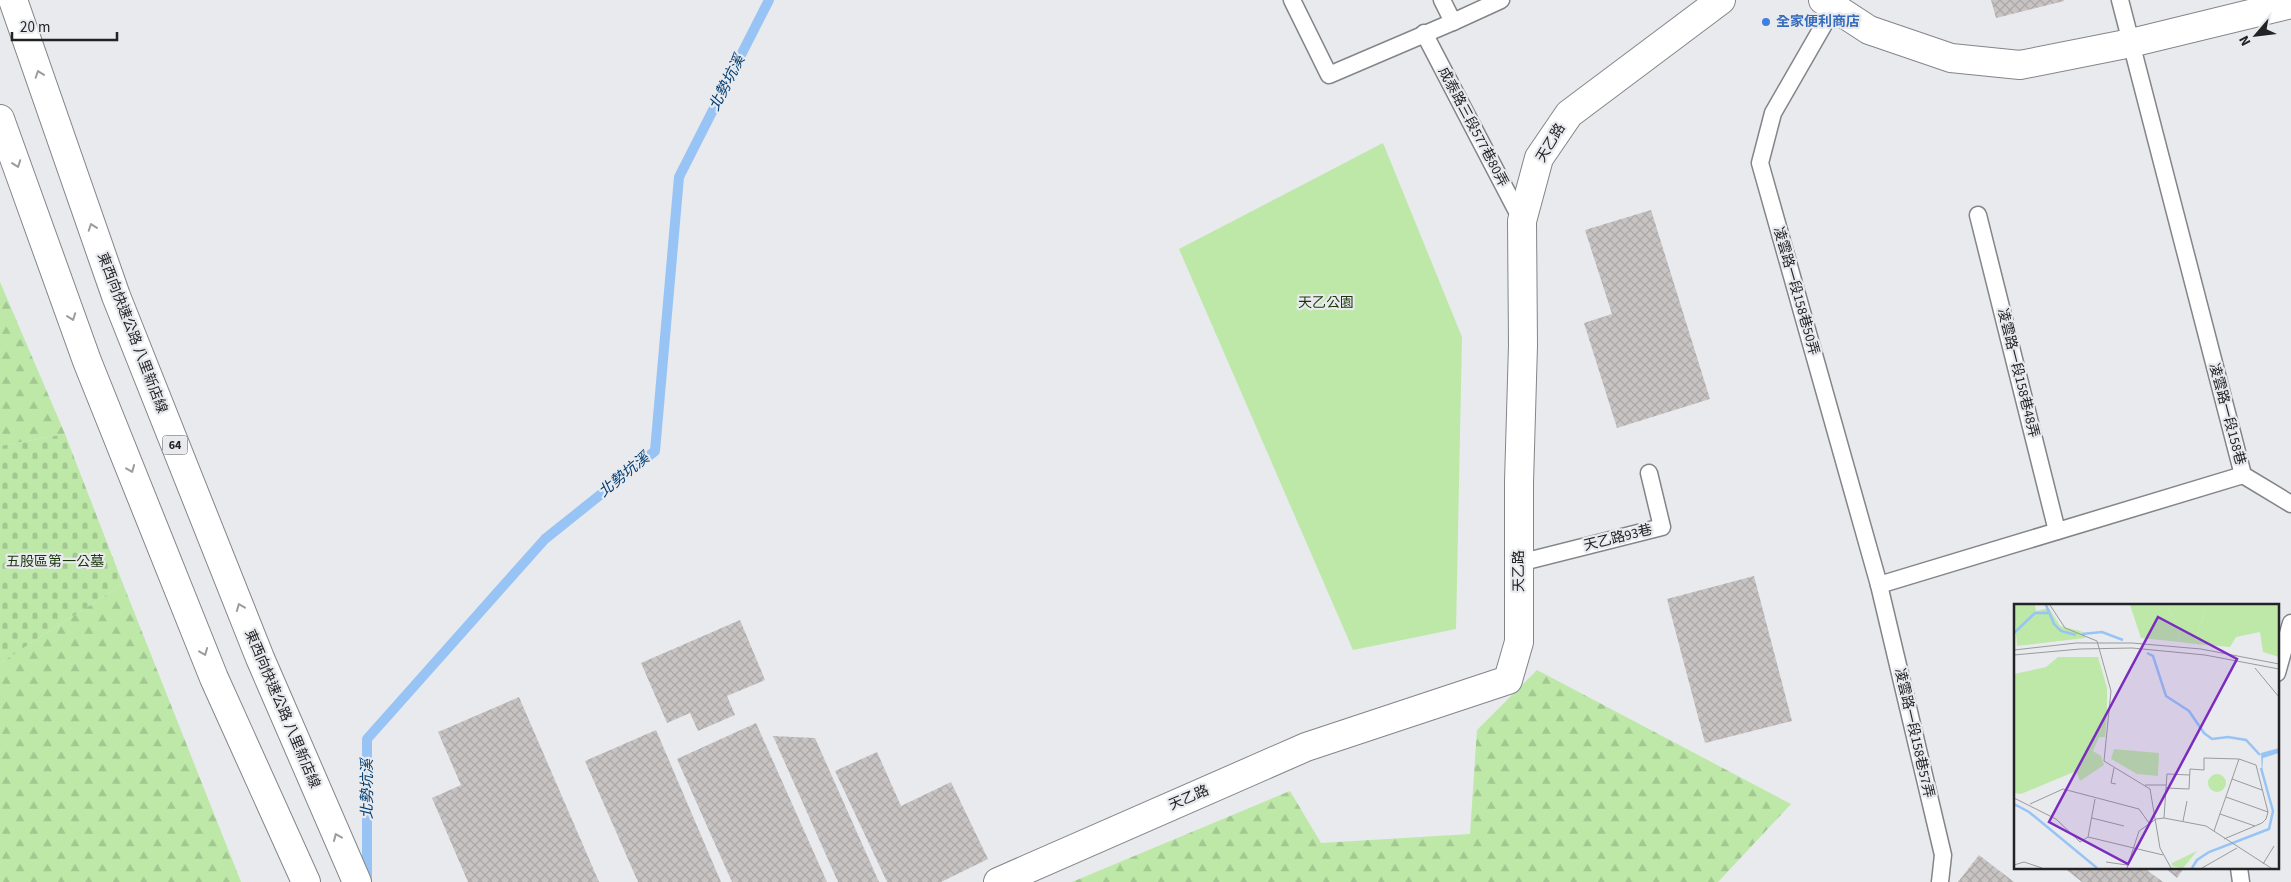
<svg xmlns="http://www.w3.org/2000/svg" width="2291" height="882" viewBox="0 0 2291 882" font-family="'Source Sans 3','Noto Sans TC',sans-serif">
<defs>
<pattern id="forest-firs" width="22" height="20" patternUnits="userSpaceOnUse" patternTransform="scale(1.25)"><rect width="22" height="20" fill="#bde8a8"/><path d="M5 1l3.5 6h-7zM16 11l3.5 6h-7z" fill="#a2c790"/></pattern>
<pattern id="cemetery-stones" width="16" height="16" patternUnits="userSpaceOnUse" patternTransform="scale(1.25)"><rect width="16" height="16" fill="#bde8a8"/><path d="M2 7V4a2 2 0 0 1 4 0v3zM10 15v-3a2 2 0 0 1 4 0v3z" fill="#a2c790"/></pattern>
<pattern id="building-cross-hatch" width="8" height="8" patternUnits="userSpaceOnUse" patternTransform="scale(1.25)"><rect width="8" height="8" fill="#c9c4c4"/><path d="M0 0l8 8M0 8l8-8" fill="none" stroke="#aca8a8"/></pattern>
</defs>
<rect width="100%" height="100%" fill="#e8eaee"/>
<g fill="url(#forest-firs)">
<polygon points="0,282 65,434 0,446"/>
<polygon points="123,584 241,882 0,882 0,663"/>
<polygon points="1537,670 1791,804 1718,882 1072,882 1290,791 1321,843 1470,834 1477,730"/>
</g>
<polygon fill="url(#cemetery-stones)" points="65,434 123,584 0,663 0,446"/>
<polygon fill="#bde8a8" points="1383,143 1462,337 1456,629 1353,650 1179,249"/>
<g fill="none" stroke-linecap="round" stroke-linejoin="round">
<polyline stroke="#98c4f5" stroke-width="10" points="367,882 367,739 545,539 655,451 679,177 769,0"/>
</g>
<g fill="url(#building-cross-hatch)">
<polygon points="1991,0 2064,0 2064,1 1996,18"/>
<polygon points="1651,210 1710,399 1617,428 1584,323 1612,314 1585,230"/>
<polygon points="1754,576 1792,721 1705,743 1667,599"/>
<polygon points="740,620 765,680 727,696 735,715 698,731 690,713 667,723 641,663"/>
<polygon points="519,697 599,882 468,882 432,798 461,785 438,732"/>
<polygon points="756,723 827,882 732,882 677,759"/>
<polygon points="656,730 721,882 638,882 585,761"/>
<polygon points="773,736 815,738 879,882 838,882"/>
<polygon points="877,752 901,806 951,782 988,859 941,882 887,882 835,771"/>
<polygon points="1979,855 2014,882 1958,882"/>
<polygon points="2064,868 2144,868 2163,882 2082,882"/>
<polygon points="2165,868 2184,868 2177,878"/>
</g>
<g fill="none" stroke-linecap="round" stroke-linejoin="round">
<defs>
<g id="service">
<polyline points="1292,0 1329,75 1453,22"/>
<polyline points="1442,0 1453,22 1501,0"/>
<polyline points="2120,0 2243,475"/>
<polyline points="1834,7 1773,113 1760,163 1879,585 1943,855 1940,882"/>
<polyline points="1424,33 1522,221"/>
<polyline points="1978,215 2057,531"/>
<polyline points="2243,475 2291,504"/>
<polyline points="1519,563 1662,527 1649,473"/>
<polyline points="1879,585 2243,475"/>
<polyline points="2277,673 2291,623"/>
<polyline points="2239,868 2241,882"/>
</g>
<g id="minor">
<polyline points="1823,0 1869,30 1951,58 2020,65 2131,43 2291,4"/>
<polyline points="998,882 1306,747 1508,680 1519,642 1519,482 1523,345 1522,221 1539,158 1569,114 1721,0"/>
</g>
<g id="trunk">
<polyline points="13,0 116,296 260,658 357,882"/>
<polyline points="0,119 87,361 214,678 306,882"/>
</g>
</defs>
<use href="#service" stroke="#838588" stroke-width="19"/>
<use href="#minor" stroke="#838588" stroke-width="30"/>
<use href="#trunk" stroke="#838588" stroke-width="30"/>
<use href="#service" stroke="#fff" stroke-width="16"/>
<use href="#minor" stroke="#fff" stroke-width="28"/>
<use href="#trunk" stroke="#fff" stroke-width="28"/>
</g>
<defs><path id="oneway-chevron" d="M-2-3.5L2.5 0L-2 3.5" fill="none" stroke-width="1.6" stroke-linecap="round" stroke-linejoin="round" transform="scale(1.25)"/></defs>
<g stroke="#9c9c9d">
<use href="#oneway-chevron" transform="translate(39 74) rotate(-109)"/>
<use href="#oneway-chevron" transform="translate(17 164) rotate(70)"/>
<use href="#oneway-chevron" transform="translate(92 227) rotate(-109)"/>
<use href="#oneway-chevron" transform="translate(72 317) rotate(70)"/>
<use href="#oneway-chevron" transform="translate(131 469) rotate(68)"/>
<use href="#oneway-chevron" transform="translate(240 607) rotate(-112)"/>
<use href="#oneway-chevron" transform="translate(204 652) rotate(68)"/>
<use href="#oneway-chevron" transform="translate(337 837) rotate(-113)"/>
</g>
<circle fill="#3f7fe0" stroke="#e8eaee" stroke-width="2" cx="1766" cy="22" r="5"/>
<g text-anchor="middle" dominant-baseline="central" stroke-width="4.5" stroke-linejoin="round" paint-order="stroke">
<rect fill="#e8eaee" stroke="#5e5f61" stroke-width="1" x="162.5" y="435.5" width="25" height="19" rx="4"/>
<g font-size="12" font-weight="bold" fill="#232325">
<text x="175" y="445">64</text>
</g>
<g font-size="14" font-weight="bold" fill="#366cbe" stroke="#e8eaee" text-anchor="start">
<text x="1776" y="22">全家便利商店</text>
</g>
<g font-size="14" fill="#232325" stroke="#e8eaee">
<text transform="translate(1473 127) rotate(62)">成泰路三段577巷80弄</text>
<text transform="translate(1551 143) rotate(-59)">天乙路</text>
<text transform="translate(1796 291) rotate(74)">凌雲路一段158巷50弄</text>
<text transform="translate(132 333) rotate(69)">東西向快速公路 八里新店線</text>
<text transform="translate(2018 373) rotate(76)">凌雲路一段158巷48弄</text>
<text transform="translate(2227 414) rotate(75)">凌雲路一段158巷</text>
<text transform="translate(1618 538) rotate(-14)">天乙路93巷</text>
<text transform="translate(1519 571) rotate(-90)">天乙路</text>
<text transform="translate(282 709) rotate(67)">東西向快速公路 八里新店線</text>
<text transform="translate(1914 733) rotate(77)">凌雲路一段158巷57弄</text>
<text transform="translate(1189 798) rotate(-23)">天乙路</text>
</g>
<g font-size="14" fill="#193606" stroke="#e8eaee">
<text x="1326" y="303">天乙公園</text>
<text x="55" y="562">五股區第一公墓</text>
</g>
<g font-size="15" font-style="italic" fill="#003e73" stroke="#e8eaee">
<text transform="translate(727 83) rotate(-63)">北勢坑溪</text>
<text transform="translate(624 475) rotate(-39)">北勢坑溪</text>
<text transform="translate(367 789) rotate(-90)">北勢坑溪</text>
</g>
</g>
<g transform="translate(2014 604)">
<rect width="265" height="265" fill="#e8eaee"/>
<path d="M0 1H21L22 7 35 4 46 22 66 27 71 30V34L3 42ZM116 1H152L163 20 165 38 127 34ZM193 1H265V53L249 48 246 28 222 33 216 43 181 40ZM44 53H84L93 84V110L91 133H85L79 147 87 152 90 161 66 177 62 167 7 190 0 189V70L32 63ZM183 247 169 264 158 262V259Z" fill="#bde8a8"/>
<path d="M152 1H193L181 40 165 38 163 20Z" fill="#bde8a8"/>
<path d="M100 145 145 149 144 172 123 170 97 155ZM194 179a9 9 0 1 1 18 0a9 9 0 1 1-18 0Z" fill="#bde8a8"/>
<path d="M265 144V149L249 154 248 172 247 149Z" fill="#98c4f5"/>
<path fill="none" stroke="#98c4f5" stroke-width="2.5" d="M32 1 40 20 47 27 62 31M0 29 21 9H34M68 30 88 28 109 36M133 49 139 52 152 92 175 107 190 129 198 135 214 133 232 136 246 151M0 200 15 208 83 264M178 264 183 256 195 248 255 225 259 207 247 164"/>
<path fill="none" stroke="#999a9e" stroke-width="1" d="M36 1 51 24 83 37 97 87 90 157 136 185 146 244 157 264M0 46 62 39H118L187 45 265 60M0 51 66 45 118 44 191 51 265 65M241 64 265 93M100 164 97 179 102 180M218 175 248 186M131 181H152M152 184 153 170 176 171M212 193 254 208M0 194 42 215 66 238 74 233M16 200 49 185 125 205 135 219M206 210 241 222M78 214 110 222M150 214 152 184 175 185 176 165 190 166V154L225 155 242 161 254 208 252 215 248 219 210 235M169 217 173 197M200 227 225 155M74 233 149 251M74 233 81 195M92 258 113 261M249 260 260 242M0 261 10 258 28 264M113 264 125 227 142 215 150 214 192 222 257 264M188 264 223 244"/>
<path fill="#7b2cbf" fill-opacity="0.15" stroke="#7b2cbf" stroke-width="2.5" d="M144 13 223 55 114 260 35 218Z"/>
<rect width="265" height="265" fill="none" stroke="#232325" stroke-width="2.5"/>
</g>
<g transform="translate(2256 35) rotate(242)" stroke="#e8eaee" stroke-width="4" paint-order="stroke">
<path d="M0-4L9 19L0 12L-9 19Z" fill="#232325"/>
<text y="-8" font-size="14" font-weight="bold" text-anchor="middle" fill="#232325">N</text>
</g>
<path d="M12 32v8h105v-8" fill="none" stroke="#232325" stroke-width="2.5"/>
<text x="20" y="32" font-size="15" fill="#232325" stroke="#e8eaee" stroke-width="4" paint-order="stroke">20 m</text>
</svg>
